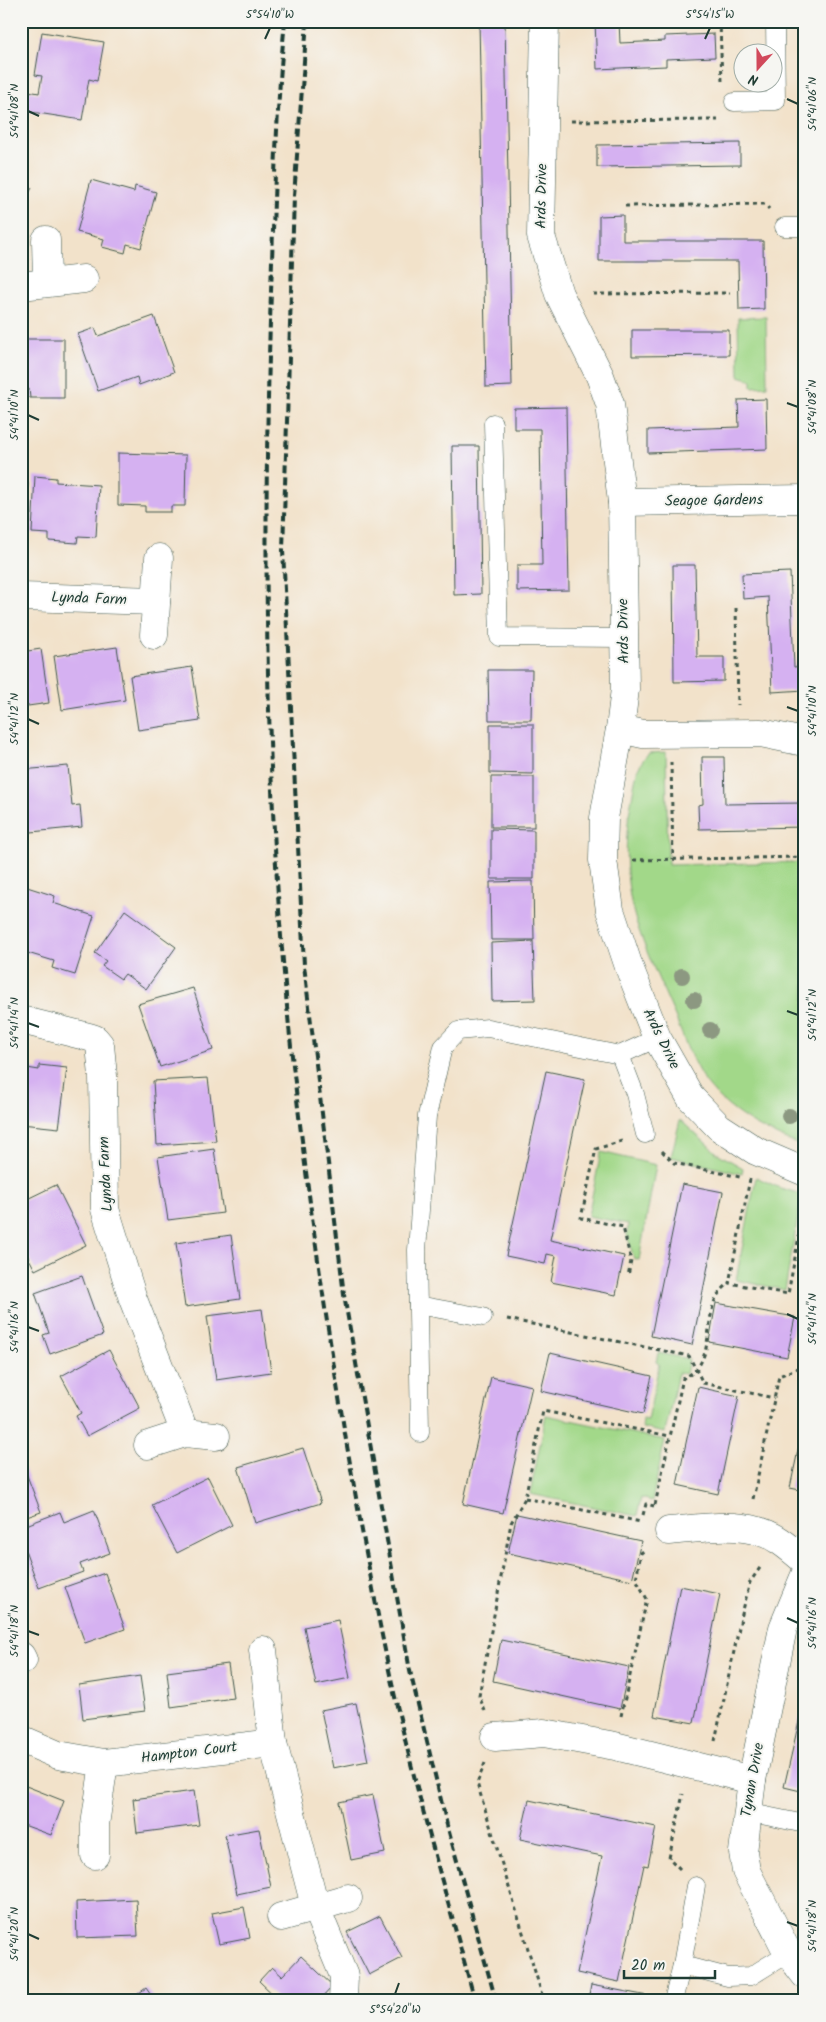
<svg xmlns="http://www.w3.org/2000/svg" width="826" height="2022" viewBox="0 0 826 2022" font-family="Kalam,sans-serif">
<rect width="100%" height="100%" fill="#f6f6f2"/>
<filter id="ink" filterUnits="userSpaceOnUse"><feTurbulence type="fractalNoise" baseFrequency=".02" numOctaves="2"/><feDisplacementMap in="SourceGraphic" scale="10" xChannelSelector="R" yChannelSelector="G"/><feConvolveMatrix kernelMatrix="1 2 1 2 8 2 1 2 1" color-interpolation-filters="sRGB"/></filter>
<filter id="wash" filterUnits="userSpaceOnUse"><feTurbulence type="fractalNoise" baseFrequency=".0096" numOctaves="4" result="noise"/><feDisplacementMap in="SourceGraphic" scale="20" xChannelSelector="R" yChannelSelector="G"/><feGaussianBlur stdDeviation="1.12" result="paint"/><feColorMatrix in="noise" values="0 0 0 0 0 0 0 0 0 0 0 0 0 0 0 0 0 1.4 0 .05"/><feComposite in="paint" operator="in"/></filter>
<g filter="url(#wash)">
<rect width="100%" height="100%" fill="#f2e2ca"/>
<g fill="#a2d889" stroke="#608a5e">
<polygon points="766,317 767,386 752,387 752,380 739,376 738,318"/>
<path d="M666 752 668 865 805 862V1147C769 1134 731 1115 707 1084 695 1069 682 1035 675 1016 661 984 645 951 635 918 624 880 624 835 632 798 635 781 636 765 649 753Z"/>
<polygon points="680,1120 717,1153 743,1168 742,1174 671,1157"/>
<polygon points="601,1152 656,1165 639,1260 634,1259 627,1235 628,1224 588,1216"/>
<polygon points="756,1177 780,1188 802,1194 785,1290 736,1280"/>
<polygon points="658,1353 689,1359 686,1374 678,1373 665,1433 642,1428 643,1419 648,1420 659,1364 656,1362"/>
<polygon points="546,1415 665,1440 652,1501 641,1498 637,1516 530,1494"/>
</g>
<g id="blocks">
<g fill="#d5b1f1">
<polygon points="479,21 505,21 512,386 486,387"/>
<polygon points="595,21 619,21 620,43 665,41 665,36 714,34 715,57 666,59 666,66 597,69"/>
<polygon points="42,32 104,42 97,81 89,79 82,120 25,111 28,91 39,93 42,76 35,75"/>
<polygon points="740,143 740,165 597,167 597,145"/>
<polygon points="91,180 134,192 135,186 156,192 141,248 127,244 125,253 102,247 104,239 77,232"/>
<polygon points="21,182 32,188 21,207"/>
<polygon points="623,215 623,241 763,241 764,309 739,310 738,261 599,261 599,216"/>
<polygon points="154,316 174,372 139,385 137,377 98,391 78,334 95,328 98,336"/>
<polygon points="632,330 729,330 729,355 632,356"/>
<polygon points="21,339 64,339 64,398 30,398 29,389 21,389"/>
<polygon points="766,399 767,449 648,453 648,430 739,427 738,400"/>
<polygon points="566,407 569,590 517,591 517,565 542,565 540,429 514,429 514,408"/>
<polygon points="452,446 479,446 481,594 454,595"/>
<polygon points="118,453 186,455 185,506 171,506 171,512 145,512 145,506 118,505"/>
<polygon points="35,476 56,478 56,482 99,485 96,537 78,536 77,543 49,541 49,534 32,533"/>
<polygon points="21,482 28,483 23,537 21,537"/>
<polygon points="673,565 695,565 697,657 724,657 724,681 674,682"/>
<polygon points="790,572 794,667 805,666 805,690 772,692 768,597 743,599 742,574"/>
<polygon points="117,647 125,700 62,710 54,656"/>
<polygon points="41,649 49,703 21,707 21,652"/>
<polygon points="192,667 200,721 138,730 130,676"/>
<polygon points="488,670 532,670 531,720 489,720"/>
<polygon points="490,724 533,724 533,774 490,773"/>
<polygon points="702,757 724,757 725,804 805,803 805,827 699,829 698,805 703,804"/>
<polygon points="68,766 72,806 80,805 82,827 21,833 21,770"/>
<rect x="491" y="777" width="43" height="50"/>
<polygon points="491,829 534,830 534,879 491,879"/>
<polygon points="533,881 534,940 491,940 490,882"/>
<polygon points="21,885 55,896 53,903 94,916 75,975 52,968 54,961 21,951"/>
<polygon points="125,910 176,947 146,989 125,974 121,979 102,966 106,961 95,953"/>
<polygon points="533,941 535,1000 492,1001 491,943"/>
<polygon points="193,988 213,1050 160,1067 138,1004"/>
<polygon points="39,1065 67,1068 59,1128 21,1124 21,1067 39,1070"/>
<polygon points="546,1071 585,1079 550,1240 624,1256 616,1295 551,1282 556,1256 547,1254 545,1264 506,1256"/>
<polygon points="208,1078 216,1141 157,1145 153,1081"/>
<polygon points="214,1149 223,1213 168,1220 158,1157"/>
<polygon points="682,1184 723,1192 692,1345 651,1336"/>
<polygon points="56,1185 86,1245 35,1270 21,1243 21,1202"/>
<polygon points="231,1235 240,1299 185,1307 176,1243"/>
<polygon points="82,1276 103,1335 50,1354 43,1335 49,1333 35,1293"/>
<polygon points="716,1303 795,1317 787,1357 709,1342"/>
<polygon points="262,1309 271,1372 216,1380 207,1316"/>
<polygon points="109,1350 140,1408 87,1436 76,1416 81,1413 61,1376"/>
<polygon points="550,1353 652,1376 643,1414 541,1391"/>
<polygon points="491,1377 532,1386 503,1513 463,1504"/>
<polygon points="698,1387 739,1396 718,1494 677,1485"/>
<polygon points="805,1417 805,1491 790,1488"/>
<polygon points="303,1448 321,1503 255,1523 238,1467"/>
<polygon points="21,1460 41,1512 21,1519"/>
<polygon points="208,1477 232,1525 177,1553 152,1505"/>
<polygon points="94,1510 110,1553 80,1564 83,1572 39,1588 21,1539 21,1527 60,1512 64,1522"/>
<polygon points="517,1514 641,1541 632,1580 508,1553"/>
<polygon points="105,1573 125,1629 85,1643 65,1587"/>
<polygon points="680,1586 720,1594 694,1723 654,1716"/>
<polygon points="338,1620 350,1678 316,1685 304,1627"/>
<polygon points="501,1640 629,1667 620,1709 493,1681"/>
<polygon points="228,1664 233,1698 171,1707 167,1672"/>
<polygon points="140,1676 145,1711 83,1719 79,1685"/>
<polygon points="805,1695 805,1792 784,1787"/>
<polygon points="356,1703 368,1761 333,1768 321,1710"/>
<polygon points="21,1784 64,1801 51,1835 21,1824"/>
<polygon points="194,1791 199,1825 137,1833 133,1799"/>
<polygon points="373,1795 385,1853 351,1860 339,1802"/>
<polygon points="529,1800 656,1827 648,1866 644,1865 619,1982 577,1973 602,1856 520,1839"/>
<polygon points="259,1829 271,1887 237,1894 225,1835"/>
<polygon points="136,1899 138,1936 77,1938 76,1902"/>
<polygon points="244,1907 250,1938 219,1944 212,1913"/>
<polygon points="380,1916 402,1958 369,1975 347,1932"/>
<polygon points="301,1956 333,1986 319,2001 301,2001 298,1998 296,2001 280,2001 259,1981 272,1967 282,1976"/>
<polygon points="591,1985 653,1997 653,2001 588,2001"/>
<polygon points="146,1988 155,2001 128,2001"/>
</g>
</g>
</g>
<g filter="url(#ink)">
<use href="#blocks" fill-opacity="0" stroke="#3f564a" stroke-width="1"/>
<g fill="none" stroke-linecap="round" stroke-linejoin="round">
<defs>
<g id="lane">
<polyline points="734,102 776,101 775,21"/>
<polyline points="784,227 805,227"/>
<polyline points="493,423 499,637 623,638"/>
<polyline points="620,1055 635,1094 645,1134"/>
<polyline points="418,1305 483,1317"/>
<polyline points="420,1433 417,1250 427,1116 443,1047 458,1031 488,1028 620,1055 657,1038"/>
<polyline points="747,1812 805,1824"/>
<polyline points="682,1965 728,1977 751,1976 788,1953"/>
<polyline points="673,2001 682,1965 696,1886"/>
</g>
<g id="street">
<polyline points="545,21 541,236 559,294 600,376 610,404 622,502 625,689 620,729 604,818 603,860 610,910 629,967 657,1038 691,1098 719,1127 756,1151 805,1172"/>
<polyline points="46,240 47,282"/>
<polyline points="21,286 84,279"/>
<polyline points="622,502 805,499"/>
<polyline points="21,597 156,601"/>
<polyline points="154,635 159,558"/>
<polyline points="620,729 643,734 761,733 804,742"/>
<polyline points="21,1020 89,1037 95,1039 100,1045 103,1076 105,1209 133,1299 185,1433"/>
<polyline points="148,1445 185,1433 216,1436"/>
<path d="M669 1531C705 1528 748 1519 780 1541 789 1547 797 1554 805 1561"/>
<polyline points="805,1575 783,1628 752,1780 743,1852 746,1871 788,1953 805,1975"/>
<polyline points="263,1650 273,1743 315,1906 344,1976 343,2001"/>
<polyline points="21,1656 23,1660"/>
<polyline points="495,1737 544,1733 615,1746 752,1780"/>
<polyline points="21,1739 58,1755 104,1763 273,1743"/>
<polyline points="95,1855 95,1825 104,1763"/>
<polyline points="281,1917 348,1898"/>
</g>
</defs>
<use href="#lane" stroke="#3f564a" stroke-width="19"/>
<use href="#street" stroke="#3f564a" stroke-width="29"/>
<g stroke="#3f564a" stroke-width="3" stroke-dasharray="4 4" stroke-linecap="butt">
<polyline points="720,21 722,82"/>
<polyline points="571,121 718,120"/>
<polyline points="625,206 765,204 769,209"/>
<polyline points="593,294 730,293"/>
<polyline points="736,608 738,705"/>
<polyline points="671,762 673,859"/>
<polyline points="633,860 805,857"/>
<polyline points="622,1141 596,1149 581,1218 623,1227 631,1261 628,1276"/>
<polyline points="662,1151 674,1163 740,1177"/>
<polyline points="750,1179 729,1283 788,1294 805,1205"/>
<polyline points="507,1319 689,1356 703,1383 774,1398"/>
<polyline points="805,1357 805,1359"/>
<polyline points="525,1498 641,1522"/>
<polyline points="753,1499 779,1376 805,1365"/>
<path d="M655 1505 683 1378C715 1366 704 1323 716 1298 719 1292 725 1287 729 1283"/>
<polyline points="643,1515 646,1504 654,1506"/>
<polyline points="485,1711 479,1696 511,1523 525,1498 543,1411 670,1436"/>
<polyline points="621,1716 647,1599 636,1579 641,1553 646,1549"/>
<polyline points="715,1741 741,1618 750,1582 762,1565"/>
<polyline points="485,1763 477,1783 544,2001"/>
<polyline points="680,1869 669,1858 683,1794"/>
</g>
<use href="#lane" stroke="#fff" stroke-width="18"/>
<use href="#street" stroke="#fff" stroke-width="28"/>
<g stroke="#1f3d34" stroke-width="4" stroke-dasharray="8 4" stroke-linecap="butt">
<path d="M285 21C276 111 274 202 271 292 262 549 265 809 293 1065 316 1267 348 1470 389 1670 413 1781 445 1891 475 2001"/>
<polyline points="307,21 294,196 283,550 304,965 344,1295 410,1671 447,1825 496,2001"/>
</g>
</g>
<g fill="#8c9881">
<circle cx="682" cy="976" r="8"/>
<circle cx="694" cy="1000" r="8"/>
<circle cx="710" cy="1030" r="8"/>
<circle cx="789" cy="1116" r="8"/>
</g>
</g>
<path fill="none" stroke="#1f3d34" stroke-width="2" d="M265 39 270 28M705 39 710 28M787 99 798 104M28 111 39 116M787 403 798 407M28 415 39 420M787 707 798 711M28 719 39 724M787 1011 798 1015M28 1023 39 1027M787 1314 798 1319M28 1327 39 1331M787 1618 798 1623M28 1631 39 1635M787 1922 798 1926M28 1934 39 1939M395 1994 399 1983"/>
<g text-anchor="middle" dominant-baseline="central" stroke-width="4" stroke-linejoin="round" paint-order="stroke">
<g font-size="15" fill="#1f3d34" stroke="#f6f6f2">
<text transform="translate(542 196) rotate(-89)">Ards Drive</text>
<text transform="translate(714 501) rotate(-1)">Seagoe Gardens</text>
<text transform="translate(89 599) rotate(2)">Lynda Farm</text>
<text transform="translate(624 631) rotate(-91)">Ards Drive</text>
<text transform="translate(661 1039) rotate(64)">Ards Drive</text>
<text transform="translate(106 1174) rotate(-93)">Lynda Farm</text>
<text transform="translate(189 1753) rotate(-7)">Hampton Court</text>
<text transform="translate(753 1780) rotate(-80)">Tynan Drive</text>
</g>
</g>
<rect width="826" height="2022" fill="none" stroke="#f6f6f2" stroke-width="55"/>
<g transform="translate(758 68) rotate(201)"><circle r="24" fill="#f6f6f2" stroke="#a0aca6"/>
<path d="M0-4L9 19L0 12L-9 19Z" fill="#d1495b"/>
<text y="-8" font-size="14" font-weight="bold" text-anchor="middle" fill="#1f3d34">N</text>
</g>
<path d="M624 1970v8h91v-8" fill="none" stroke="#1f3d34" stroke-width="2.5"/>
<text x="631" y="1970" font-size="15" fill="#1f3d34" stroke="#f6f6f2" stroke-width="4" paint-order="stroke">20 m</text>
<rect x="28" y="28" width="770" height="1966" fill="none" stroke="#1f3d34" stroke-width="2"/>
<g font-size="12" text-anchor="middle" fill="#1f3d34">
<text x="270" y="18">5°54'10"W</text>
<text x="710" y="18">5°54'15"W</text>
<text transform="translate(812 104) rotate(-90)" y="4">54°41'06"N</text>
<text transform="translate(14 111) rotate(-90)" y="4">54°41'08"N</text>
<text transform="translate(812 407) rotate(-90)" y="4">54°41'08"N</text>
<text transform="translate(14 415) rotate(-90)" y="4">54°41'10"N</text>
<text transform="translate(812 711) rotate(-90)" y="4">54°41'10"N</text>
<text transform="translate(14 719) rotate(-90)" y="4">54°41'12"N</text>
<text transform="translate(812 1015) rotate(-90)" y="4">54°41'12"N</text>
<text transform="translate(14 1023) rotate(-90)" y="4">54°41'14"N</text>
<text transform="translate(812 1319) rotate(-90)" y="4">54°41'14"N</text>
<text transform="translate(14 1327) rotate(-90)" y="4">54°41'16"N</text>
<text transform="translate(812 1623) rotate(-90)" y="4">54°41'16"N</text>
<text transform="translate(14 1631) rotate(-90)" y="4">54°41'18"N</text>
<text transform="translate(812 1926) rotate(-90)" y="4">54°41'18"N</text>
<text transform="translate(14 1934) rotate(-90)" y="4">54°41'20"N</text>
<text x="395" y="2013">5°54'20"W</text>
</g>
</svg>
